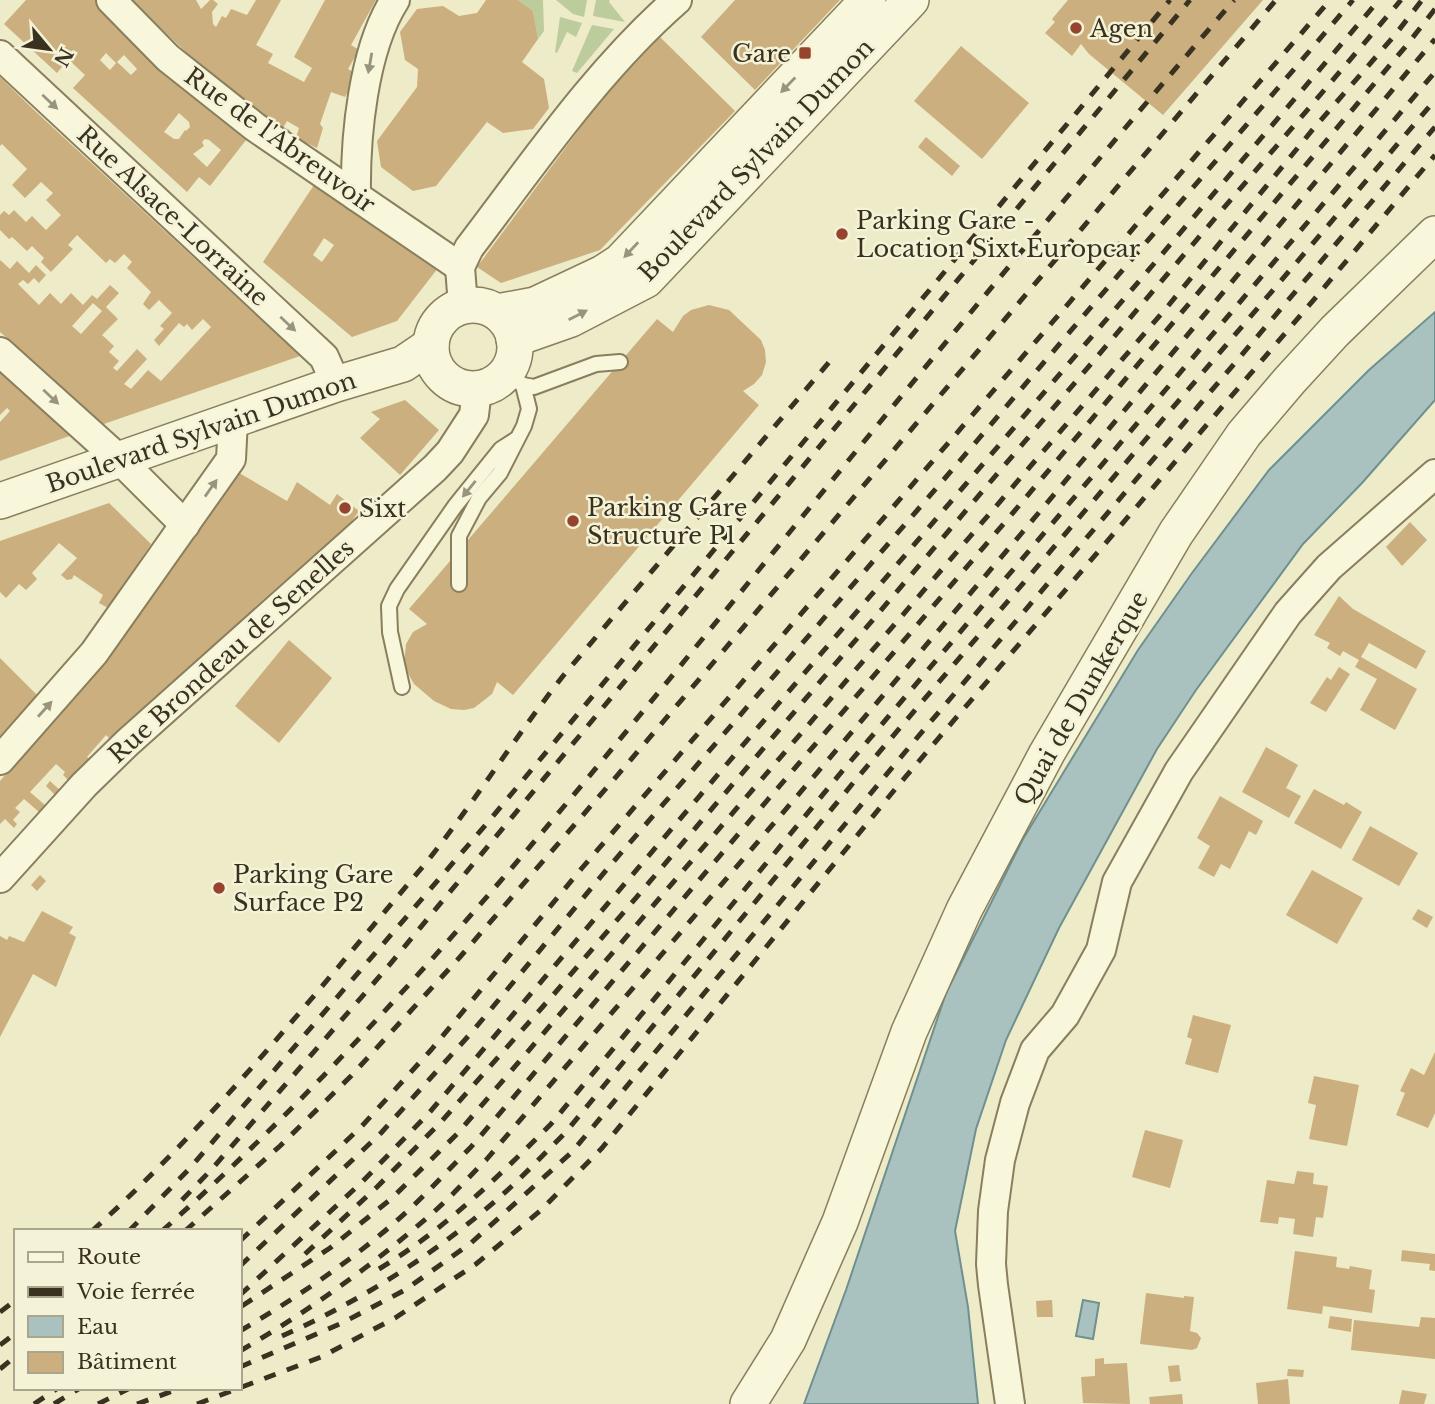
<svg xmlns="http://www.w3.org/2000/svg" width="1435" height="1404" viewBox="0 0 1435 1404" font-family="'Libre Baskerville',serif">
<rect width="100%" height="100%" fill="#eeebc8"/>
<g fill="#bccc9c">
<polygon points="518,0 543,0 544,31 538,39 533,11"/>
<polygon points="556,0 587,0 584,17 573,14"/>
<polygon points="596,0 610,0 609,2 625,22 593,16"/>
<polygon points="560,17 582,23 576,37 567,32 557,53 555,52"/>
<polygon points="592,25 614,29 577,73 572,71"/>
</g>
<g fill="#a9c2c0" stroke="#6f908f" stroke-width="2">
<polygon points="1435,312 1435,400 1362,483 1303,544 1196,690 1157,749 1059,928 1006,1040 976,1129 955,1231 968,1307 978,1404 804,1404 846,1290 946,993 1023,839 1138,650 1192,573 1269,470 1369,370"/>
<polygon points="1083,1300 1099,1303 1093,1339 1076,1336"/>
</g>
<g fill="#cbaf7f" fill-rule="evenodd">
<path d="M26 0H96L173 70 250 135 210 186 199 177 187 192 73 88 85 75 68 59 57 73 4 24ZM106 53 116 63 124 55 137 69 131 75 117 62 110 70 100 60ZM179 113 189 122 190 127 186 131 185 130 179 139H174L164 132ZM205 139 209 140 221 150 207 167 193 154 204 146 202 142Z"/>
<polygon points="131,0 196,0 201,9 210,0 213,0 218,4 212,12 213,24 216,27 222,16 226,18 231,9 247,15 256,0 281,0 256,45 273,54 268,63 304,82 312,68 294,57 325,0 376,0 351,45 359,50 348,69 358,75 345,97 331,92 320,124 323,128 317,148 296,138 299,128 287,121 283,128 290,130 284,139 229,93"/>
<polygon points="486,0 518,0 533,11 538,39 522,62 544,79 549,108 533,129 503,133 487,122 436,186 413,191 381,167 377,141 417,87 418,69 405,60 400,32 417,9 443,6 459,16 477,13"/>
<polygon points="735,0 840,0 755,90 701,37"/>
<polygon points="1068,0 1263,0 1163,115 1089,54 1081,44 1072,56 1045,33 1055,22 1052,19"/>
<polygon points="660,37 735,111 600,250 501,283 477,267 606,93"/>
<polygon points="961,46 1029,103 982,159 914,101"/>
<path d="M0 77 34 110 300 356 101 425 56 385 57 383 47 373 0 332V260L10 269 17 261 29 273 36 265 46 275 39 283 34 278 28 284 23 280 18 284 39 305 50 293 61 304 71 293 83 305 92 295 97 299 110 285 119 293 106 307 118 319 102 335 114 346 109 352 119 361 113 368 117 371 137 349 147 359 124 384 131 389 148 370 161 381 211 327 203 319 192 330 187 324 184 327 179 323 159 346 154 340 164 329 160 326 172 313 159 300 149 310 143 304 151 292 127 268 132 262 124 254 115 263 110 259 106 263 77 235 68 245 73 249 51 272 41 262 44 258 32 246 27 251 12 237 9 239 0 230V215L4 211 9 215 14 210 26 222 32 216 46 230 61 215 46 200 53 193 41 182 25 198 12 185 27 169 2 144 0 146ZM93 303 102 311 81 334 72 326Z"/>
<polygon points="926,137 960,166 952,176 918,147"/>
<path d="M316 182 438 268 397 321 352 337 263 262ZM324 238 334 245 322 262 313 255Z"/>
<polygon points="709,305 729,310 761,340 765,350 766,362 762,375 754,384 743,391 759,405 513,695 497,682 492,694 474,708 464,710 451,709 434,701 414,684 404,666 406,644 413,632 427,624 409,609 657,319 673,332 683,316 691,310"/>
<polygon points="0,360 75,434 0,461 0,422 10,411 7,408 0,415"/>
<polygon points="405,400 439,430 400,475 360,438 380,419 371,412"/>
<polygon points="234,470 287,501 297,482 330,505 337,494 359,511 352,521 356,523 110,739 106,735 87,757 91,760 71,783 63,775 65,772 56,764 30,792 45,805 39,812 24,799 15,808 20,812 13,820 17,824 14,828 5,819 0,824 0,781 111,655"/>
<polygon points="109,503 151,544 108,608 99,603 103,595 74,575 72,579 67,580 61,575 77,558 59,543 32,573 37,579 26,590 19,584 6,598 0,592 0,541"/>
<polygon points="1410,522 1427,540 1402,566 1386,547"/>
<polygon points="1339,596 1353,609 1426,651 1416,669 1369,643 1361,657 1417,689 1395,730 1360,710 1377,679 1355,667 1359,660 1343,651 1340,656 1327,648 1330,643 1314,635"/>
<polygon points="289,640 332,678 279,743 235,706"/>
<polygon points="0,658 37,695 0,736"/>
<polygon points="1339,667 1350,674 1326,712 1310,703 1327,677 1331,680"/>
<polygon points="1266,747 1298,765 1286,788 1301,796 1289,818 1242,792"/>
<polygon points="50,781 62,792 57,797 46,786"/>
<polygon points="1314,789 1344,805 1346,802 1362,812 1341,849 1294,823"/>
<polygon points="1220,796 1263,821 1256,835 1249,831 1230,869 1221,864 1214,877 1198,868 1210,846 1197,838"/>
<polygon points="1370,826 1418,853 1399,886 1352,860"/>
<polygon points="1312,870 1363,898 1337,944 1286,915"/>
<polygon points="40,875 46,881 37,891 31,885"/>
<polygon points="1418,909 1433,917 1427,928 1412,919"/>
<polygon points="42,911 73,927 69,933 76,937 56,987 33,974 0,1037 0,936 7,940 9,936 24,942"/>
<polygon points="1193,1015 1231,1025 1218,1073 1185,1064 1192,1039 1187,1037"/>
<polygon points="1435,1052 1435,1113 1428,1128 1396,1115 1405,1093 1400,1091 1411,1068 1424,1075"/>
<polygon points="1314,1076 1359,1085 1347,1146 1309,1139 1316,1105 1308,1103"/>
<polygon points="1145,1130 1183,1140 1170,1188 1132,1177"/>
<polygon points="1297,1171 1314,1173 1313,1184 1328,1186 1323,1218 1316,1217 1313,1237 1293,1234 1295,1219 1279,1217 1278,1224 1260,1222 1267,1180 1294,1184"/>
<polygon points="1402,1250 1435,1254 1435,1271 1429,1270 1430,1264 1401,1261"/>
<polygon points="1295,1251 1337,1257 1336,1267 1349,1269 1350,1266 1372,1270 1369,1289 1375,1290 1372,1313 1323,1306 1322,1314 1287,1309"/>
<polygon points="1146,1293 1184,1298 1184,1296 1194,1297 1190,1331 1197,1333 1201,1338 1197,1348 1192,1350 1140,1344"/>
<polygon points="1052,1300 1053,1317 1037,1317 1036,1301"/>
<polygon points="1330,1316 1352,1319 1351,1332 1328,1328"/>
<polygon points="1421,1317 1435,1318 1435,1359 1351,1350 1354,1320 1419,1327"/>
<polygon points="1104,1358 1104,1364 1127,1363 1130,1404 1083,1403 1081,1377 1095,1376 1095,1359"/>
<polygon points="1179,1365 1181,1381 1170,1382 1168,1366"/>
<polygon points="1288,1369 1304,1370 1303,1377 1287,1376"/>
<polygon points="1288,1379 1290,1404 1258,1404 1256,1383"/>
<polygon points="1402,1390 1427,1394 1424,1404 1399,1404"/>
<polygon points="1182,1394 1183,1404 1150,1404 1149,1397"/>
</g>
<g fill="none" stroke-linecap="round" stroke-linejoin="round">
<defs>
<g id="service">
<polyline points="507,373 523,385 534,387 596,364 620,362"/>
<polyline points="459,584 459,536 479,498 500,473 524,426 529,409 523,385"/>
<polyline points="402,687 390,632 389,606 397,589 455,506 501,449 515,440"/>
</g>
<g id="minor">
<polyline points="111,0 168,58 255,127 460,267"/>
<polyline points="0,55 324,357 336,384"/>
<path d="M356 196C355 137 363 50 395 0"/>
<path d="M463 306 460 267 469 248C534 163 596 71 677 0"/>
<polyline points="0,352 120,460 185,525"/>
<polyline points="0,760 94,653 231,459 233,420"/>
<polyline points="0,878 84,785 127,743 435,468 450,452 474,415 477,389"/>
<polyline points="1010,1404 993,1285 991,1264 993,1211 1000,1160 1015,1103 1035,1050 1065,1015 1101,950 1117,882 1179,771 1288,613 1329,567 1435,474"/>
</g>
<g id="tertiary">
<circle cx="473" cy="347" r="42"/>
<polyline points="497,312 535,305 603,273 620,262 868,0"/>
<polyline points="514,339 571,319 646,280 911,0"/>
<polyline points="0,501 336,384 403,364 431,345"/>
<polyline points="748,1404 788,1340 840,1222 909,1032 964,910 1047,753 1176,533 1244,434 1290,380 1335,331 1435,234"/>
</g>
</defs>
<use href="#service" stroke="#897e5d" stroke-width="18"/>
<use href="#minor" stroke="#897e5d" stroke-width="32"/>
<use href="#tertiary" stroke="#897e5d" stroke-width="38"/>
<use href="#service" stroke="#f8f6db" stroke-width="14"/>
<use href="#minor" stroke="#f8f6db" stroke-width="28"/>
<use href="#tertiary" stroke="#f8f6db" stroke-width="35"/>
<g stroke="#3a3220" stroke-width="5" stroke-dasharray="12 12" stroke-linecap="butt">
<polyline points="182,1200 211,1170 386,969 1190,0"/>
<path d="M92 1231C215 1120 318 990 425 864 474 803 515 737 563 676L836 354"/>
<polyline points="129,1231 190,1168 489,821 1170,0"/>
<path d="M162 1231C377 1040 558 815 740 593 903 393 1067 195 1234 0"/>
<polyline points="185,1231 280,1146 351,1076 460,957 628,763 1276,0"/>
<polyline points="240,1241 361,1127 431,1050 582,868 1330,0"/>
<polyline points="305,1254 377,1187 441,1122 554,994 1401,0"/>
<polyline points="240,1266 381,1133 472,1032 608,868 952,470 1353,0"/>
<path d="M379 1269C444 1230 498 1177 551 1124L844 769 1435 72"/>
<polyline points="240,1295 361,1183 429,1113 1379,0"/>
<polyline points="242,1306 330,1248 391,1199 457,1134 1168,306 1314,128 1395,35 1422,0"/>
<polyline points="0,1312 16,1300"/>
<path d="M240 1331C301 1295 362 1254 414 1205 434 1186 452 1166 471 1147L1006 521 1406 46 1435 9"/>
<path d="M282 1336C365 1299 445 1248 512 1186 530 1169 547 1151 565 1133L858 777 1435 100"/>
<polyline points="0,1345 16,1333"/>
<path d="M240 1351C307 1312 369 1268 428 1217 448 1200 467 1179 486 1160L1021 534 1435 39"/>
<polyline points="240,1367 342,1323 405,1290 471,1243 572,1152 916,739 1435,127"/>
<polyline points="0,1369 16,1356"/>
<polyline points="34,1404 58,1388"/>
<polyline points="54,1404 80,1388"/>
<polyline points="98,1404 130,1388"/>
<polyline points="137,1404 181,1388"/>
<polyline points="197,1404 321,1357 395,1318 476,1264 540,1211 602,1148 896,788 1317,296 1435,155"/>
</g>
</g>
<defs><path id="oneway-solid" d="M-6-.8H1V-3.2L6.5 0L1 3.2V.8H-6Z" transform="scale(1.75)"/></defs>
<g fill="#99947e">
<use href="#oneway-solid" transform="translate(370 63) rotate(100)"/>
<use href="#oneway-solid" transform="translate(788 85) rotate(134)"/>
<use href="#oneway-solid" transform="translate(50 102) rotate(43)"/>
<use href="#oneway-solid" transform="translate(631 250) rotate(133)"/>
<use href="#oneway-solid" transform="translate(578 315) rotate(-27)"/>
<use href="#oneway-solid" transform="translate(288 324) rotate(43)"/>
<use href="#oneway-solid" transform="translate(51 397) rotate(43)"/>
<use href="#oneway-solid" transform="translate(211 488) rotate(-55)"/>
<use href="#oneway-solid" transform="translate(469 489) rotate(129)"/>
<use href="#oneway-solid" transform="translate(45 709) rotate(-48)"/>
</g>
<g fill="#97442e" stroke="#f5f3d7" stroke-width="2.5">
<circle cx="1076" cy="28" r="7"/>
<rect x="798" y="46" width="14" height="14" rx="3.5"/>
<circle cx="842" cy="234" r="7"/>
<circle cx="345" cy="508" r="7"/>
<circle cx="573" cy="521" r="7"/>
<circle cx="219" cy="888" r="7"/>
</g>
<g text-anchor="middle" dominant-baseline="central" stroke-width="5" stroke-linejoin="round" paint-order="stroke">
<g font-size="24" fill="#3a3220" stroke="#f5f3d7" text-anchor="start">
<text x="1090" y="28">Agen</text>
<text x="791" y="53" text-anchor="end">Gare</text>
<text x="856" y="220">Parking Gare -<tspan x="856" dy="28">Location Sixt Europcar</tspan></text>
<text x="587" y="507">Parking Gare<tspan x="587" dy="28">Structure P1</tspan></text>
<text x="359" y="508">Sixt</text>
<text x="233" y="874">Parking Gare<tspan x="233" dy="28">Surface P2</tspan></text>
</g>
<g font-size="24" fill="#3a3220" stroke="#f5f3d7">
<text transform="translate(280 140) rotate(36)">Rue de l'Abreuvoir</text>
<text transform="translate(756 160) rotate(-46)">Boulevard Sylvain Dumon</text>
<text transform="translate(173 216) rotate(43)">Rue Alsace-Lorraine</text>
<text transform="translate(201 432) rotate(-19)">Boulevard Sylvain Dumon</text>
<text transform="translate(231 651) rotate(-42)">Rue Brondeau de Senelles</text>
<text transform="translate(1081 698) rotate(-60)">Quai de Dunkerque</text>
</g>
</g>
<rect x="14" y="1229" width="228" height="161" fill="#f5f3d7" stroke="#aaa68e" stroke-width="2"/>
<rect x="28" y="1252" width="35" height="10" fill="#f8f6db" stroke="#aaa68e" stroke-width="2"/>
<text x="77" y="1264" font-size="21" fill="#3a3220">Route</text>
<rect x="28" y="1287" width="35" height="10" fill="#3a3220" stroke="#aaa68e" stroke-width="2"/>
<text x="77" y="1299" font-size="21" fill="#3a3220">Voie ferrée</text>
<rect x="28" y="1316" width="35" height="21" fill="#a9c2c0" stroke="#aaa68e" stroke-width="2"/>
<text x="77" y="1334" font-size="21" fill="#3a3220">Eau</text>
<rect x="28" y="1352" width="35" height="21" fill="#cbaf7f" stroke="#aaa68e" stroke-width="2"/>
<text x="77" y="1369" font-size="21" fill="#3a3220">Bâtiment</text>
<g transform="translate(49 49) rotate(119)" stroke="#f5f3d7" stroke-width="5" paint-order="stroke">
<path d="M0-5L12 26L0 18L-12 26Z" fill="#3a3220"/>
<text y="-10" font-size="19" font-weight="bold" text-anchor="middle" fill="#3a3220">N</text>
</g>
</svg>
